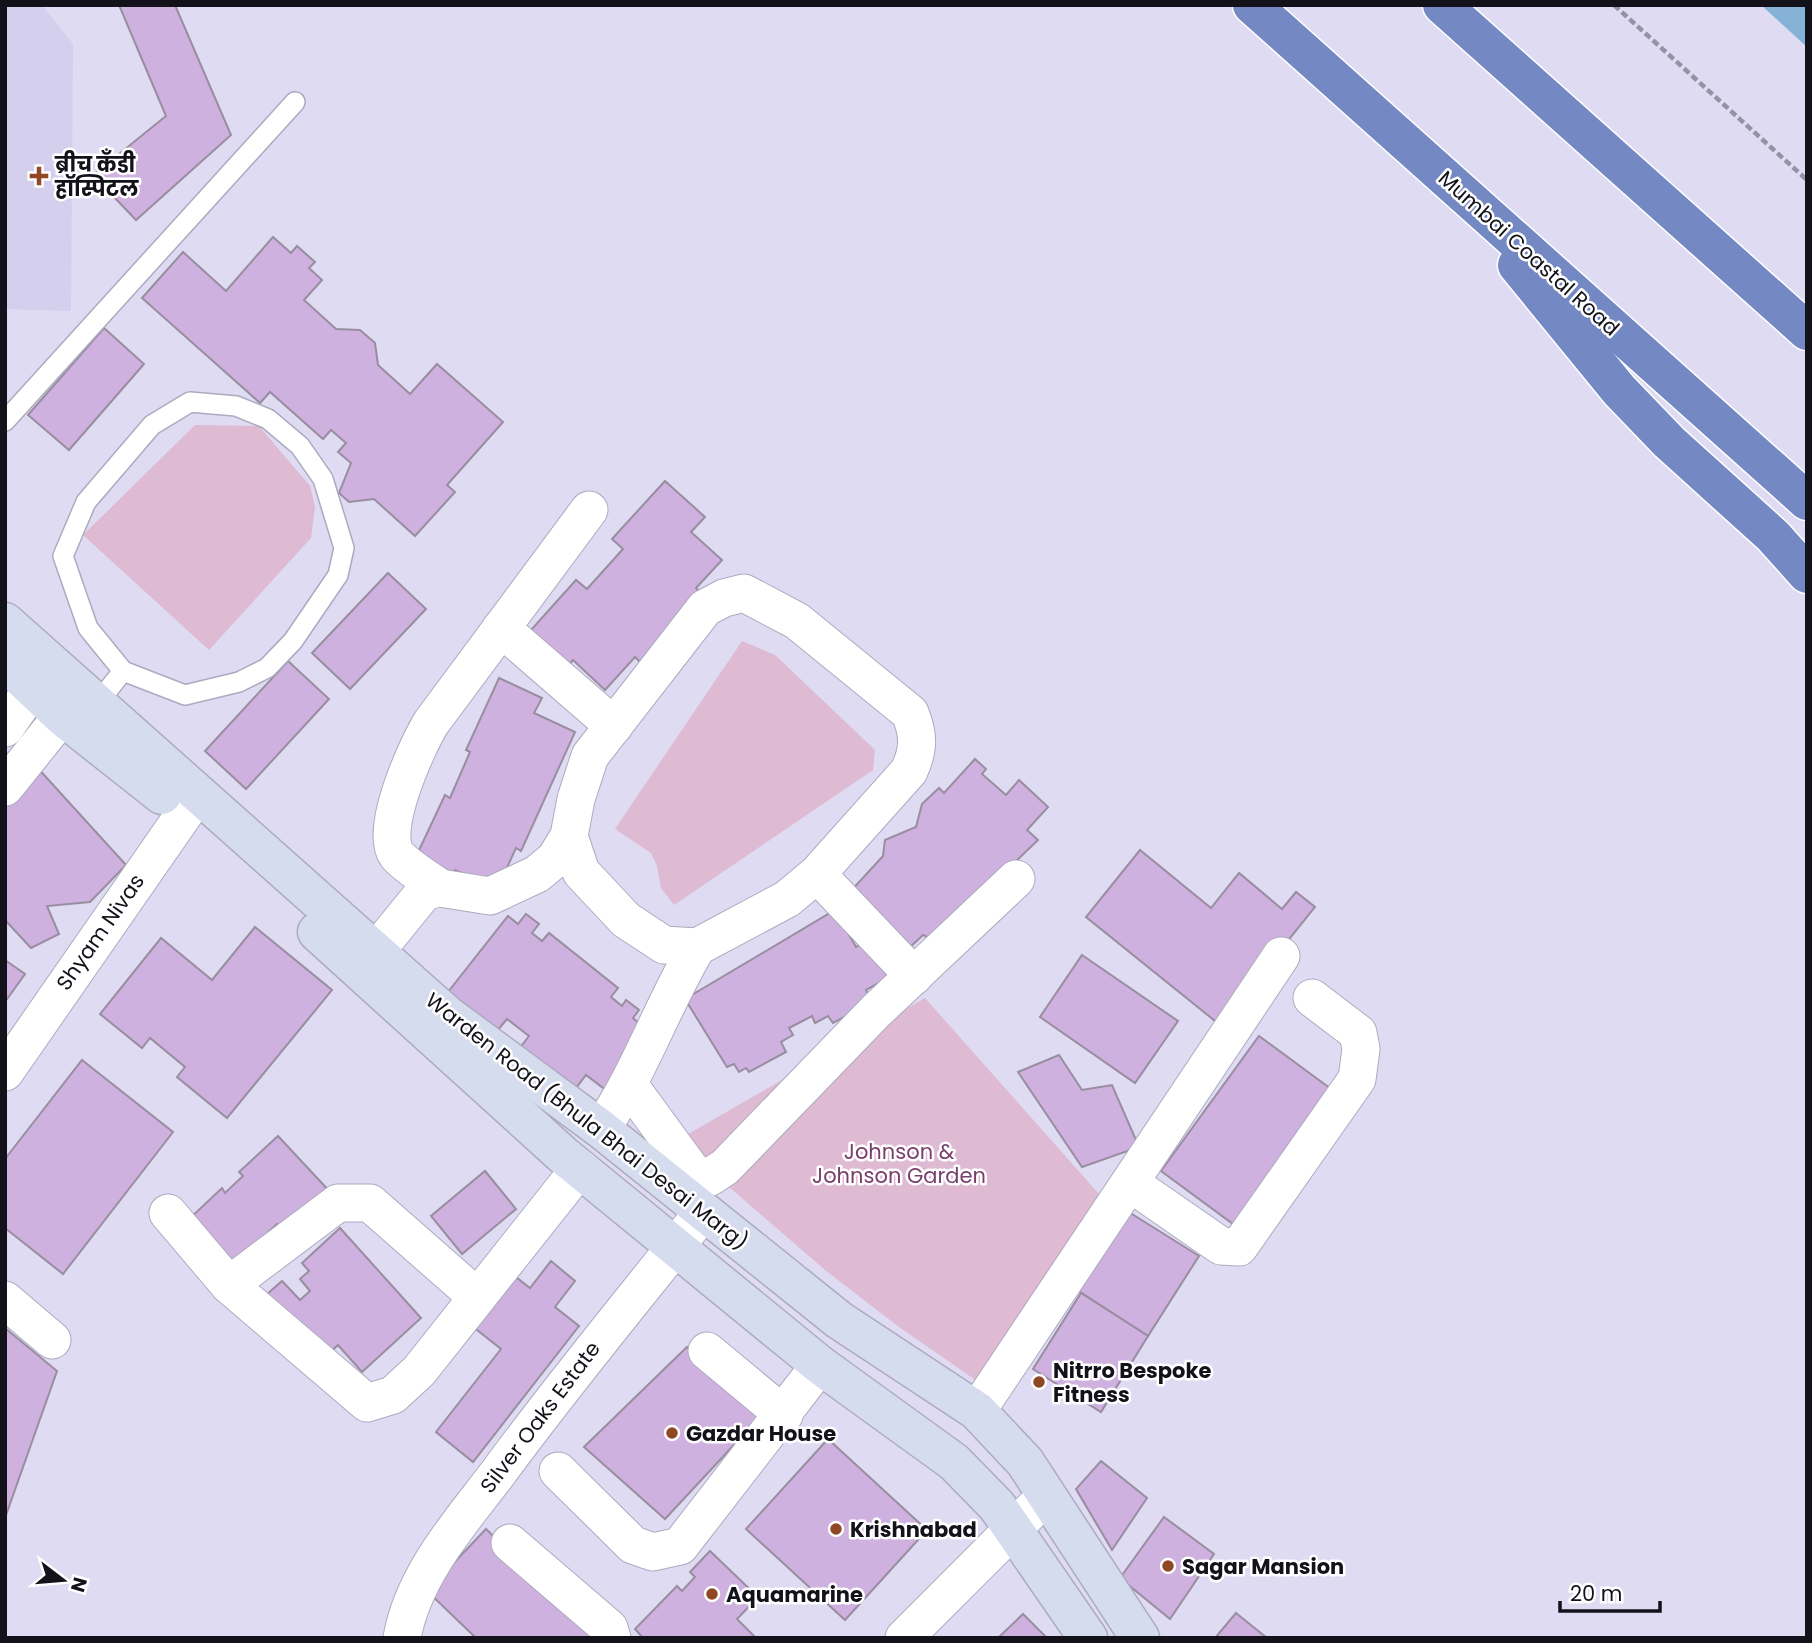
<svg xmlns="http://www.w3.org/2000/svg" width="1812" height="1643" viewBox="0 0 1812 1643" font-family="Poppins,'Noto Sans Devanagari',sans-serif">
<rect width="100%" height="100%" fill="#dedbf2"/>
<polygon fill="#d3cfed" points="5,5 42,5 73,44 71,311 5,309"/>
<g fill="#debad3">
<polygon points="195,425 259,426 310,486 315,507 311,538 209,650 83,535"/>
<polygon points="742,641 775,655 875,750 873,770 674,905 661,888 657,866 651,853 615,829"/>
<polygon points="925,998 1107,1203 990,1390 899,1327 825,1270 676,1141"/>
</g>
<polygon fill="#87b2d8" points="1761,5 1807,5 1807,47"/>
<g fill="#cfb1df" stroke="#998da0" stroke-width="2">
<polygon points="119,5 175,5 231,135 136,220 93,175 166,116"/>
<polygon points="273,237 291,253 297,246 315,262 309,268 322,280 304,300 336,329 360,330 375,343 378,365 410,394 437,364 503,422 447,485 455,492 415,536 374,499 349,502 339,493 351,463 338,452 346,443 331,430 323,439 270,392 260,403 142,298 183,252 226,291"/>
<polygon points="104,328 144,364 69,450 28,415"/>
<polygon points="665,481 705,517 691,532 722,560 696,588 703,595 641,663 635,657 605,690 573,660 564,671 522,640 576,580 587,589 623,549 612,539"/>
<polygon points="388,573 426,609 350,689 312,653"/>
<polygon points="288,661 329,699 246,789 205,751"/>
<polygon points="499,678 542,698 534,713 575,732 521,851 516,848 497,889 455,870 450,880 413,863 445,795 450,798 470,752 466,750"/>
<polygon points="975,759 986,769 982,774 1006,795 1019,780 1048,807 1027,830 1038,840 989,887 939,942 923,935 906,951 850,892 883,856 885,840 916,827 922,804 939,788 944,793"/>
<polygon points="35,765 126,865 90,902 47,906 59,934 31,948 5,920 5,803"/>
<polygon points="1140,850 1211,908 1239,873 1282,909 1296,892 1315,907 1220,1025 1086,917"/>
<polygon points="835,910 856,947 873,938 893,975 866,990 872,1002 833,1023 828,1016 815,1023 812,1016 789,1028 793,1035 781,1042 786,1052 749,1072 746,1068 739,1072 734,1064 727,1067 685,999"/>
<polygon points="526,914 539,924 532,933 542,941 549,933 618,988 611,997 622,1006 626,1000 639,1010 633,1018 645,1028 607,1091 586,1075 573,1092 519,1049 529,1036 507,1019 497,1031 448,992 508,916 518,924"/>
<polygon points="255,927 332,990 227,1118 177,1077 185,1067 150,1038 142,1048 100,1014 161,938 212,980"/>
<polygon points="1082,955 1178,1021 1135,1083 1040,1017"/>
<polygon points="5,960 25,974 5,1002"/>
<polygon points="1259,1036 1331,1089 1233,1224 1161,1171"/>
<polygon points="1059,1055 1082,1090 1112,1085 1139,1147 1082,1167 1018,1072"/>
<polygon points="82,1060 173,1132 63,1274 5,1228 5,1159"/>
<polygon points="278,1136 332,1194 285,1233 277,1224 260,1240 240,1275 188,1220 222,1188 225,1193 243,1176 239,1172"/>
<polygon points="485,1171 516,1209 462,1254 431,1216"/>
<polygon points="1124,1209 1199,1256 1148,1336 1074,1288"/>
<polygon points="340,1228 421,1318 362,1372 338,1345 322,1360 265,1296 282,1281 300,1300 310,1291 300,1279 309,1271 302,1263"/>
<polygon points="551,1261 575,1281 555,1307 579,1326 473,1462 436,1432 501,1349 472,1326 512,1274 530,1288"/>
<polygon points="1081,1293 1148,1336 1101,1412 1033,1369"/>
<polygon points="5,1328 57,1371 5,1518"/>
<polygon points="687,1347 759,1418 665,1519 584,1447"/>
<polygon points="828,1439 927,1530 845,1620 746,1529"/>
<polygon points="1101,1461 1147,1498 1112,1550 1076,1489"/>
<polygon points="1164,1517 1214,1554 1170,1619 1120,1578"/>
<polygon points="486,1529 600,1638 476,1638 427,1591"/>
<polygon points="710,1551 758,1597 737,1619 756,1638 643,1638 635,1629 677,1586 682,1591 695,1577 690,1572"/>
<polygon points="1236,1613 1267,1638 1215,1638"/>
<polygon points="1023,1614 1047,1638 998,1638"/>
</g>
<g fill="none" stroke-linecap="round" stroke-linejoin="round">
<defs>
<g id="lane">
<polyline points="5,421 295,102"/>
<polyline points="96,705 123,671 185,695 239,682 267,668 293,641 338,575 344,548 323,479 300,446 268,419 236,406 190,402 152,425 86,502 63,556 88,628 123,671"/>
</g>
<g id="street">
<polyline points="501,628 614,726"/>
<polyline points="5,728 50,663"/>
<polyline points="5,787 62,716"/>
<polyline points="817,874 914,976"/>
<path d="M440 888C427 878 408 868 397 855 378 831 417 746 431 723L589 510"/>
<path d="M377 950 425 891 440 888 490 896 537 874 555 859 569 836 576 799 590 756 705 608 724 598 744 593 797 621 910 713C919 735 919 749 909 771L817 874 787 899 697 947 664 945 626 920 581 872 569 836"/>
<polyline points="5,1072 198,794"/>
<polyline points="629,1085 689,1167 696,1175 710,1177 725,1167 876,1011 1016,879"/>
<path d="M601 1129C640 1072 662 1006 697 947"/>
<polyline points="1130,1183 1221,1246 1239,1247 1357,1079 1361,1049 1358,1033 1312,998"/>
<polyline points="168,1213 229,1285 367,1403 393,1395 419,1371 580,1168"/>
<polyline points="229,1285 338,1203 370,1203 477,1297"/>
<polyline points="5,1300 52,1340"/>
<polyline points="707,1351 784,1415"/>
<polyline points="977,1411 1281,956"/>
<polyline points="558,1471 633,1545 653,1552 680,1546 820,1365"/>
<polyline points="510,1543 609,1628 612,1638"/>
<path d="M402 1638C413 1575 460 1523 498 1473 564 1383 634 1299 703 1212"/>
<polyline points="904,1638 1045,1497"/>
</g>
<g id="secondary">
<polyline points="5,622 447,1015 601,1129 839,1320 977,1411 1025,1462 1140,1638"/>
<polyline points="5,662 62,716 162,795"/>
<polyline points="317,932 563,1155 820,1365 954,1462 997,1506 1088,1638"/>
</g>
<g id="highway">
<polyline points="1252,5 1807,501"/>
<polyline points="1442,5 1807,331"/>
<polyline points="1517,265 1619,390 1669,442 1773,536 1807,574"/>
</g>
</defs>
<use href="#lane" stroke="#adaac0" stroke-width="22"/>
<use href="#street" stroke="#adaac0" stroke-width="39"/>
<use href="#secondary" stroke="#adaac0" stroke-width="41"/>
<use href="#highway" stroke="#fff" stroke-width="41"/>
<polyline stroke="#9492a4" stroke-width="4.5" stroke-dasharray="7 3.5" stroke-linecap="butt" points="1614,5 1807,180"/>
<use href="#lane" stroke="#fff" stroke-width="19"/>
<use href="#street" stroke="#fff" stroke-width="37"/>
<use href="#secondary" stroke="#d5dced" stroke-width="38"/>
<use href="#highway" stroke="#7489c3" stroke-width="38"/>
</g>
<g fill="#8f4724" stroke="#fff" stroke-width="2.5">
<path d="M35.5 165.5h7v7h7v7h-7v7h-7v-7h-7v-7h7z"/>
<circle cx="1039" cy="1382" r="7"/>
<circle cx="672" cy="1433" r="7"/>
<circle cx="836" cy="1529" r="7"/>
<circle cx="1168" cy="1566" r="7"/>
<circle cx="712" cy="1594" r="7"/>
</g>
<g text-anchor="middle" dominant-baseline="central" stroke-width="5" stroke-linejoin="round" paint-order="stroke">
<g font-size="21" font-weight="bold" fill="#13121a" stroke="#fff" text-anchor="start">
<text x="55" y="164">ब्रीच कँडी<tspan x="55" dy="24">हॉस्पिटल</tspan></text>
<text x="1053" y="1370">Nitrro Bespoke<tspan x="1053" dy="24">Fitness</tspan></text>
<text x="686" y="1433">Gazdar House</text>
<text x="850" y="1529">Krishnabad</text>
<text x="1182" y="1566">Sagar Mansion</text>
<text x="726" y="1594">Aquamarine</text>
</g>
<g font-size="21" fill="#13121a" stroke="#fff">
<text transform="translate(1529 253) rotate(42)">Mumbai Coastal Road</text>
<text transform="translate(100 932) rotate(-55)">Shyam Nivas</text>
<text transform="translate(587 1121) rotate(38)">Warden Road (Bhula Bhai Desai Marg)</text>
<text transform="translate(540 1417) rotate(-53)">Silver Oaks Estate</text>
</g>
<g font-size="21" fill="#793e6b" stroke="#fff">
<text x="899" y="1151">Johnson &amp;<tspan x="899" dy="24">Johnson Garden</tspan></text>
</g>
</g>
<rect width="1812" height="1643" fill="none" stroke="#13121a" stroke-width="14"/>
<g transform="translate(63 1580) rotate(106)" stroke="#ffffff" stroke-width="5" paint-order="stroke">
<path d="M0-5L12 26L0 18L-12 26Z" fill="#13121a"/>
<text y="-10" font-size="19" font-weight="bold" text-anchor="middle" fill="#13121a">N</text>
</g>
<path d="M1560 1601v10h100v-10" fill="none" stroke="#13121a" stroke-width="3.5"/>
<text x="1570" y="1601" font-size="21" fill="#13121a" stroke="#ffffff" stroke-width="5" paint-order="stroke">20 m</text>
</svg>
